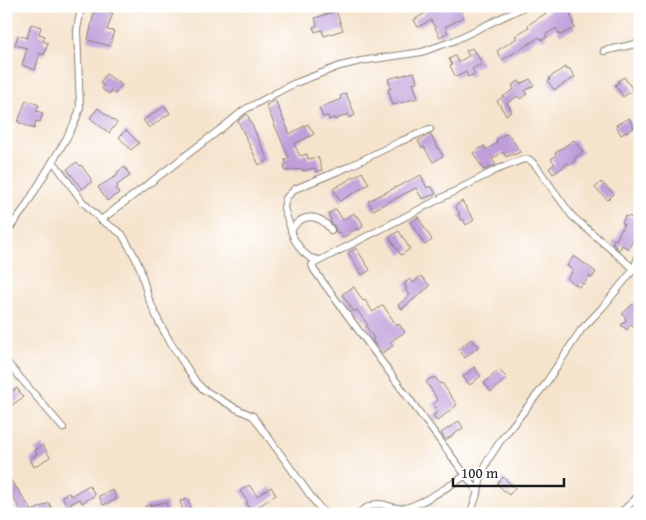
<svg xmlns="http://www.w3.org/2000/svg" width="646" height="520" viewBox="0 0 646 520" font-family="'Gentium Book Plus',serif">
<rect width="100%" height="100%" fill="#fff"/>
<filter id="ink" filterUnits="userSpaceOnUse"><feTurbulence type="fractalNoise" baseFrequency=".02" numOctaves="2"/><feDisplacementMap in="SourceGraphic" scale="10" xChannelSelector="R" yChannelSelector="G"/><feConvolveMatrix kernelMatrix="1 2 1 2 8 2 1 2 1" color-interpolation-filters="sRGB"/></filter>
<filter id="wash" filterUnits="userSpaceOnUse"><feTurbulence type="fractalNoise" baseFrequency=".0096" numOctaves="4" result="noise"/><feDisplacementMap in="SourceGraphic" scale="20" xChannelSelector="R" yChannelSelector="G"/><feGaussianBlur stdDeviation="1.12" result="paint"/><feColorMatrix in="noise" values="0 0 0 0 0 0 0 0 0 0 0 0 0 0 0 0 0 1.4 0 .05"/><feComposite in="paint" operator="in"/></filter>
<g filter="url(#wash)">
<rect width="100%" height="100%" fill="#f5e3cc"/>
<g id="blocks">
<g fill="#bf9eda">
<polygon points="423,6 458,6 464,17 445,27 448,32 440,37 431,20 418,27 414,20 427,12"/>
<polygon points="557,6 578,6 569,11 574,22 572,23 575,28 560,35 556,28 545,35 547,37 542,40 540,37 502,60 497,51 517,38 515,36 529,27 528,25 548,12 548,11"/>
<polygon points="95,8 113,13 107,30 114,31 110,46 88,40"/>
<polygon points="336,11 343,30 324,36 322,30 315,32 313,27 317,25 315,18"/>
<polygon points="31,24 41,27 39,34 45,36 43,41 48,43 44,55 40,53 35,70 22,65 27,48 15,45 18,35 27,38"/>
<polygon points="472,48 475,53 476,52 482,64 472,69 475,74 468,77 466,72 456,77 450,66 452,65 449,59 455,56 458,62 469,56 466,51"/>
<polygon points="565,67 567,70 569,68 575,77 554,90 548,81 550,80 549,78"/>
<polygon points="414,72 417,82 413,83 418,98 393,105 388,89 391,88 388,79"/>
<polygon points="106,74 122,85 115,94 111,91 109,94 102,89 104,86 100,83"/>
<polygon points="624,77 633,90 623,97 615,85 619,83 618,81"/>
<polygon points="530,79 534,85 525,91 527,94 520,99 518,96 507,103 512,111 506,115 497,101 514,89 512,85 519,81 521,84"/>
<polygon points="346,93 355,115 349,118 348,114 335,120 334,118 329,120 328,116 323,117 319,108 341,99 340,96"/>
<polygon points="26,100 39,105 36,111 43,113 40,122 36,121 34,129 18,122"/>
<polygon points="275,100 290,134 308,124 314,134 294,144 300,156 307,154 308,159 318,157 322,170 316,172 314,168 303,171 303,169 285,171 284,165 286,165 285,159 289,158 266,105"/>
<polygon points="165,106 170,113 149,128 143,120"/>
<polygon points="98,108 117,123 109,133 90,118"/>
<polygon points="247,114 268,160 259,165 238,121"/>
<polygon points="629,118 634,128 621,135 616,125"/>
<polygon points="126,130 139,143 131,150 119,137"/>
<polygon points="507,133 509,137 510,136 520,152 514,155 513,154 506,157 503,152 492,159 496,165 484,170 473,153 484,146 486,150 497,143 496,140"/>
<polygon points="430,134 443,156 433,162 424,147 422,148 418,141"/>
<polygon points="574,140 583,152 574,159 575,161 570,165 569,163 553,174 549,168 555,164 551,159 556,155 555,153"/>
<polygon points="77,162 80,166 81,165 91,179 90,180 92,182 82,189 67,169"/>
<polygon points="125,167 130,176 117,185 118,187 116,189 119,193 107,201 98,187 118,175 117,172"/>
<polygon points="362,172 369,184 340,201 333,189"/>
<polygon points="421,175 427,188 431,186 436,194 422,199 416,188 373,210 368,201"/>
<polygon points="601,182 614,194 608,200 595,188"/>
<polygon points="462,201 474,220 466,225 463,219 461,220 458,215 460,214 455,206"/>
<polygon points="336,209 343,220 354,213 356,217 358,216 363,224 362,225 363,227 358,230 357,228 343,238 339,232 337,233 336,231 335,227 330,221 331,220 328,214"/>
<polygon points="625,216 627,217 628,216 635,219 633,222 638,225 629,249 622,245 619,250 612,243 614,239 616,240 624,224 622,223"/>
<polygon points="418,217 432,240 425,245 410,222"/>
<polygon points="399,231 410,249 401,255 389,237"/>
<polygon points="356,248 370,270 362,275 348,253"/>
<polygon points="574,256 596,272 592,278 589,276 584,284 582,283 579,287 567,279 573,270 567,266"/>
<polygon points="421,276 430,286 402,309 398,305 410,295 405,289 407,288 404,284 410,279 413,283"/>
<polygon points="354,287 363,301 365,300 373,312 383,305 397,326 399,324 405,332 390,342 393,346 382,353 372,340 374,339 366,326 368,325 357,310 354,312 342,294"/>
<polygon points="640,301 640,323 635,328 631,324 627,330 621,325 626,320 625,318 626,317 622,314 633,304 636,306"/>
<polygon points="471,339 474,343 475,342 479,346 465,358 458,350"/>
<polygon points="474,367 481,376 470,385 463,377"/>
<polygon points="499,370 507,378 491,392 484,383"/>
<polygon points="435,377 440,384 442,383 457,405 437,421 433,415 438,412 433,404 438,400 426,382 431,378 432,379"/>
<polygon points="6,380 13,391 17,388 23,397 11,406 6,400"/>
<polygon points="459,421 463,428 446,440 441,433"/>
<polygon points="43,445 50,457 34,467 30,459 37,454 35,450"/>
<polygon points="6,473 16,488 17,488 32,511 49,503 54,514 23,514 6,486"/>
<polygon points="503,477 515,488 509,495 497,484"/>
<polygon points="89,485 95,495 82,503 80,499 67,506 62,496 69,493 71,496"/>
<polygon points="249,485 257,496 271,487 276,495 251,511 246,503 248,502 240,491"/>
<polygon points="113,490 117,499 103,505 99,496"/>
<polygon points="188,499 193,514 184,514 180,501"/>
<polygon points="166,502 168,510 147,514 145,506"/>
</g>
</g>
</g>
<g filter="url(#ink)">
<use href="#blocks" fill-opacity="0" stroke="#888074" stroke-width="1"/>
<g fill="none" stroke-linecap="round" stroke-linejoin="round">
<defs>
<g id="minor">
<polyline points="604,51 640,43"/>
<polyline points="53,161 82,201 101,220 122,234 135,257 140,268 148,297 158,320 170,342 196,382 204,390 237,409 253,416 315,502 325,514"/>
<polyline points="101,220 222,128 244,110 293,84 340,66 361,61 422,52 453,41 526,6"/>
<path d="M291 231C301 213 319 213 331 230"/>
<polyline points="6,233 24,209 66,139 75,122 80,108 77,30 80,13 83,6"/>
<polyline points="319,260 310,258 302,251 294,239 284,208 286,198 295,189 348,167 399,142 430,129"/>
<polyline points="6,361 63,428"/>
<polyline points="478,492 314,270 312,265 313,264 496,170 524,159 530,160 536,166 572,216 634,269"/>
<polyline points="636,498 640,508"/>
<path d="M357 514C363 510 370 504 378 504 387 503 392 510 404 508 420 506 450 485 465 476"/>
<polyline points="470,514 478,492 481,477 488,460 501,440 544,386 581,330 602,308 634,269 640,251"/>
<polyline points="619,514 640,495"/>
</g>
</defs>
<use href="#minor" stroke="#888074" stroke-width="8"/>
<use href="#minor" stroke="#fff" stroke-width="6"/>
</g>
</g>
<rect width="646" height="520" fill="none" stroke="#fff" stroke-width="25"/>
<path d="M453 478v8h111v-8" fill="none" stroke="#1c1c1c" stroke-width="2.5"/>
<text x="461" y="478" font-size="15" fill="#1c1c1c" stroke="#ffffff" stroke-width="4" paint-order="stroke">100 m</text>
</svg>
